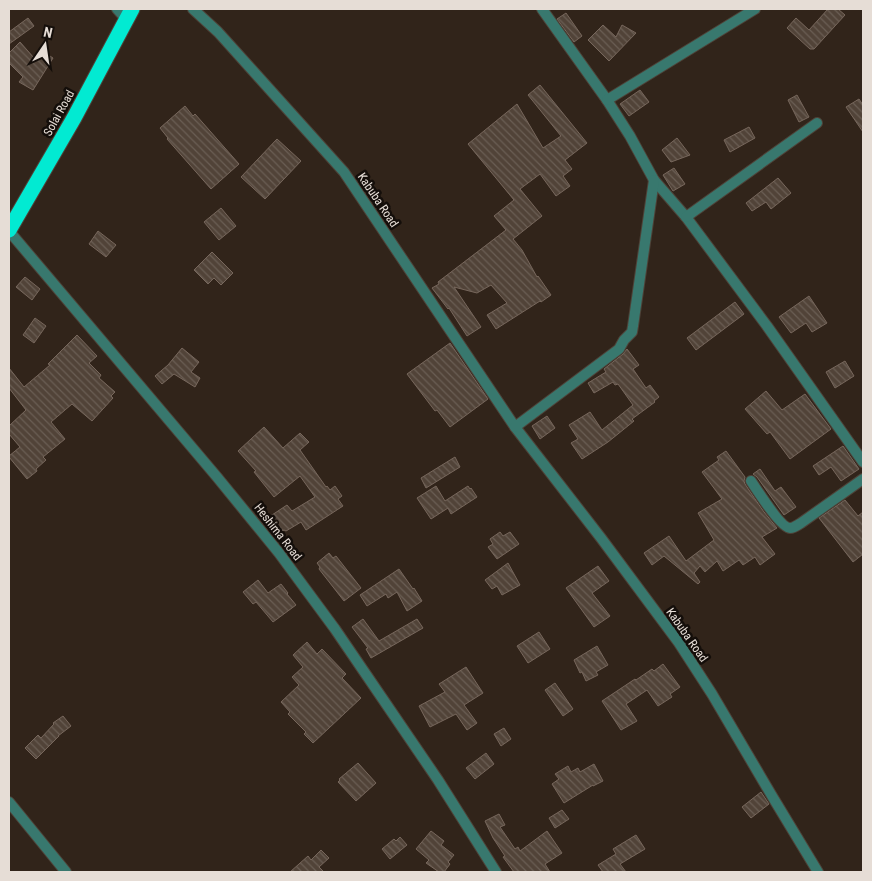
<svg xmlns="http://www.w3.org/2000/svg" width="872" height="881" viewBox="0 0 872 881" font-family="'Roboto Condensed',sans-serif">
<defs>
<pattern id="building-back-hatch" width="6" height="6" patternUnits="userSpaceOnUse" patternTransform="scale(1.25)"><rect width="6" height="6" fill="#514338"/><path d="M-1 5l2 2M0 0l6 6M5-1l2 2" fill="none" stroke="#6a5e54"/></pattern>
</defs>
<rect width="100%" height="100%" fill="#31241a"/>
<g fill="url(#building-back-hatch)" stroke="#77675c">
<polygon points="828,9 838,9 845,15 814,49 810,49 787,28 796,18 809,30"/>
<polygon points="566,13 582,36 574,42 557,19"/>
<polygon points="28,18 34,26 9,44 9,32"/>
<polygon points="603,25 616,37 622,25 636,33 609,61 588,40"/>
<polygon points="20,42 34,58 39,49 53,58 33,90 19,82 23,77 9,63 9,53"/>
<polygon points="540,85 587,143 565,160 572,169 563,176 570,186 556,196 540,174 520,189 542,216 513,239 522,250 537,277 538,276 551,295 541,302 540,301 496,329 487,315 507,303 491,285 477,293 454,287 481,327 467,336 449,308 448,309 432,288 439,284 438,282 506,230 494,216 514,200 468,144 517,104 543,148 561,136 528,95"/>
<polygon points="640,90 649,102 629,116 620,104"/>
<polygon points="797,95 809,117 799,122 788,100"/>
<polygon points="859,99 863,105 863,132 846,107"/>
<polygon points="185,106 193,116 195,114 239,164 211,189 167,139 168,138 160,128"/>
<polygon points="749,127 755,138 730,152 724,140"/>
<polygon points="677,138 690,155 671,162 662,150"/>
<polygon points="277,139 301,161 265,199 241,177"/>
<polygon points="674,168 685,184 673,191 663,175"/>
<polygon points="778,178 791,193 771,209 766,202 752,211 746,203"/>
<polygon points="221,208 236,226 219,240 204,222"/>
<polygon points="98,231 116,245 106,257 89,244"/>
<polygon points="212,252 233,273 221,285 214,278 208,284 194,270"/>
<polygon points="25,277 40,289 32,300 16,287"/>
<polygon points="809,296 827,323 812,332 806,323 791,333 779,317"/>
<polygon points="735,302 744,314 696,350 687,338"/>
<polygon points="35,318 46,326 34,343 23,335"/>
<polygon points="77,335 97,356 89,363 101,375 99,378 115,392 111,396 113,398 92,421 72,404 51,422 65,439 43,457 46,460 36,469 37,471 27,479 9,457 9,456 20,447 9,434 9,426 26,410 9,388 9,368 24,387 50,365 48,364"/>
<polygon points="450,343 488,399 450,427 437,410 435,411 407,374"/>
<polygon points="182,348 199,362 191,372 200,378 195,387 174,374 162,384 155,376 168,365"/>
<polygon points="627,349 639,365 633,369 646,388 650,385 659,397 654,401 655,402 632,419 634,421 608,442 582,459 571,443 578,439 569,425 590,412 602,430 633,405 618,384 615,385 613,382 594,393 588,383 606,372 604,369 623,354"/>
<polygon points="845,361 854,376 835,388 826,372"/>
<polygon points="766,391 782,410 805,394 831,429 790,459 770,432 767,434 745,409"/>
<polygon points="547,416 555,428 540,439 532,426"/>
<polygon points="264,427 283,448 300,433 309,442 300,450 326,487 327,486 330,490 335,486 342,496 338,499 343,506 306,530 301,522 286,531 284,530 280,532 269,517 287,505 292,511 315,497 300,476 274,497 254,472 256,471 238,451"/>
<polygon points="843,446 859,469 841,481 831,467 819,475 813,466"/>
<polygon points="726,451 745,477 744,481 745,484 753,496 764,512 777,528 762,537 775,554 760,565 755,557 743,565 739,560 723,571 717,561 705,572 700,566 694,573 700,582 698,584 664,556 652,565 644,553 669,536 686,561 714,540 698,513 722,499 702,472 719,460 717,457"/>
<polygon points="455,457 460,467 426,488 421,478"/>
<polygon points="760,469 775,491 781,487 796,507 784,515 757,477 753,474"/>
<polygon points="436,486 445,501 468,486 470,489 471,488 477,497 451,514 448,508 431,519 417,498"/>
<polygon points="845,500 858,516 863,512 863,554 853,562 819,518"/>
<polygon points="500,532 503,536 510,532 519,544 497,559 488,547 493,544 490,539"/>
<polygon points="329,553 333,558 336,556 361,588 344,601 319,569 320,567 317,563"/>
<polygon points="508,563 520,585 502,595 497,586 492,589 485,580"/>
<polygon points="598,566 609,581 592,593 610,616 594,627 566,588"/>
<polygon points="399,569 413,589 414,588 422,601 407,611 397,592 388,598 386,594 367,606 360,595"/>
<polygon points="258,580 268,593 281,584 288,593 287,594 296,605 273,622 256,602 253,604 243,592"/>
<polygon points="363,619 379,641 417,619 423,628 371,658 366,649 368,648 352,627"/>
<polygon points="539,632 550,649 528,663 517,646"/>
<polygon points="307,642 317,654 322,649 346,674 342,678 361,698 313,743 304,734 306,732 288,714 290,712 281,702 299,685 292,677 303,667 293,655"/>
<polygon points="597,646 608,665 596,672 598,675 586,681 582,672 580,673 574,660"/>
<polygon points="663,664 680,687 670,694 672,697 658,706 647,690 626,704 637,721 621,730 602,701 635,679 636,680 652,669 654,671"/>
<polygon points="466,667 483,693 464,705 477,723 467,730 456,714 430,727 419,706 445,692 439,684"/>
<polygon points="555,683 573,709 563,716 545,690"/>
<polygon points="63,716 71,726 58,736 59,736 36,759 25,748 38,735 41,738 54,724 53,723"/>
<polygon points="504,728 511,739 501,746 494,734"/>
<polygon points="486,753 494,764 475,779 466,768"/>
<polygon points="358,763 376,783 356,801 338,782 340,780 339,779"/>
<polygon points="594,764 603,781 593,786 593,785 564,803 552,784 559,779 555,774 568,766 571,772 578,768 580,772"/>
<polygon points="761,792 769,804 751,818 742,807"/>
<polygon points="562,810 569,819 555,828 549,818"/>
<polygon points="499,814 505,825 500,827 515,849 518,847 520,851 547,831 562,853 545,864 550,872 514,872 503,857 505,856 493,838 485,821"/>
<polygon points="431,831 444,841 441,845 454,855 448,862 450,864 444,872 439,872 426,863 429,860 416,849"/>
<polygon points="636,835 645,849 620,864 626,872 603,872 598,865 616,854 613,849"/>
<polygon points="400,837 407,845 390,859 382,849 394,839 396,841"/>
<polygon points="321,850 329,858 319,867 324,872 290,872 308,856 311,860"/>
</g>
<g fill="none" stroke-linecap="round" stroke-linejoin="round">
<defs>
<g id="street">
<polyline points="117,9 126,19"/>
<polyline points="193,9 218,32 344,172 515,427 601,538 679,643 712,694 772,796 818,872"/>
<polyline points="542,9 607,100 630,136 654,180 686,217 767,326 863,462"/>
<polyline points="607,100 755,9"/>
<polyline points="686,217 817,123"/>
<polyline points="9,231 217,477 279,553 335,629 438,780 496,872"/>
<polyline points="515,427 619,349 624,340 632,332 633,326 654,180"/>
<path d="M751 481C757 490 781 528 790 528 793 528 798 525 801 523L863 479"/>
<polyline points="9,802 66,872"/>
</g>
<polyline id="highway" points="9,230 74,118 132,9"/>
</defs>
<use href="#street" stroke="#4e4238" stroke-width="12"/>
<use href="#highway" stroke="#4e4238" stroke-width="17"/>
<use href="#street" stroke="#38786e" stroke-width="10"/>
<use href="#highway" stroke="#02ead2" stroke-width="15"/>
</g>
<g text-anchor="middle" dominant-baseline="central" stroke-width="5" stroke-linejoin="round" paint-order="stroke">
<g font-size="12" fill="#e6ddd6" stroke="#140e0a">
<text transform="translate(59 113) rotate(-61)">Solai Road</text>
<text transform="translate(378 200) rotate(56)">Kabuba Road</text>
<text transform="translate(278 532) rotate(52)">Heshima Road</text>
<text transform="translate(687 635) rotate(55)">Kabuba Road</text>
</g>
</g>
<rect width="872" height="881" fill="none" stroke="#e6ddd6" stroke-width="20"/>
<g transform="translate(45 45) rotate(13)" stroke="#140e0a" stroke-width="4" paint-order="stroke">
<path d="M0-4L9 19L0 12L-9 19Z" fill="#e6ddd6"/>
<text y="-8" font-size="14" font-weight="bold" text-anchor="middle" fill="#e6ddd6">N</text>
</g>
</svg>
